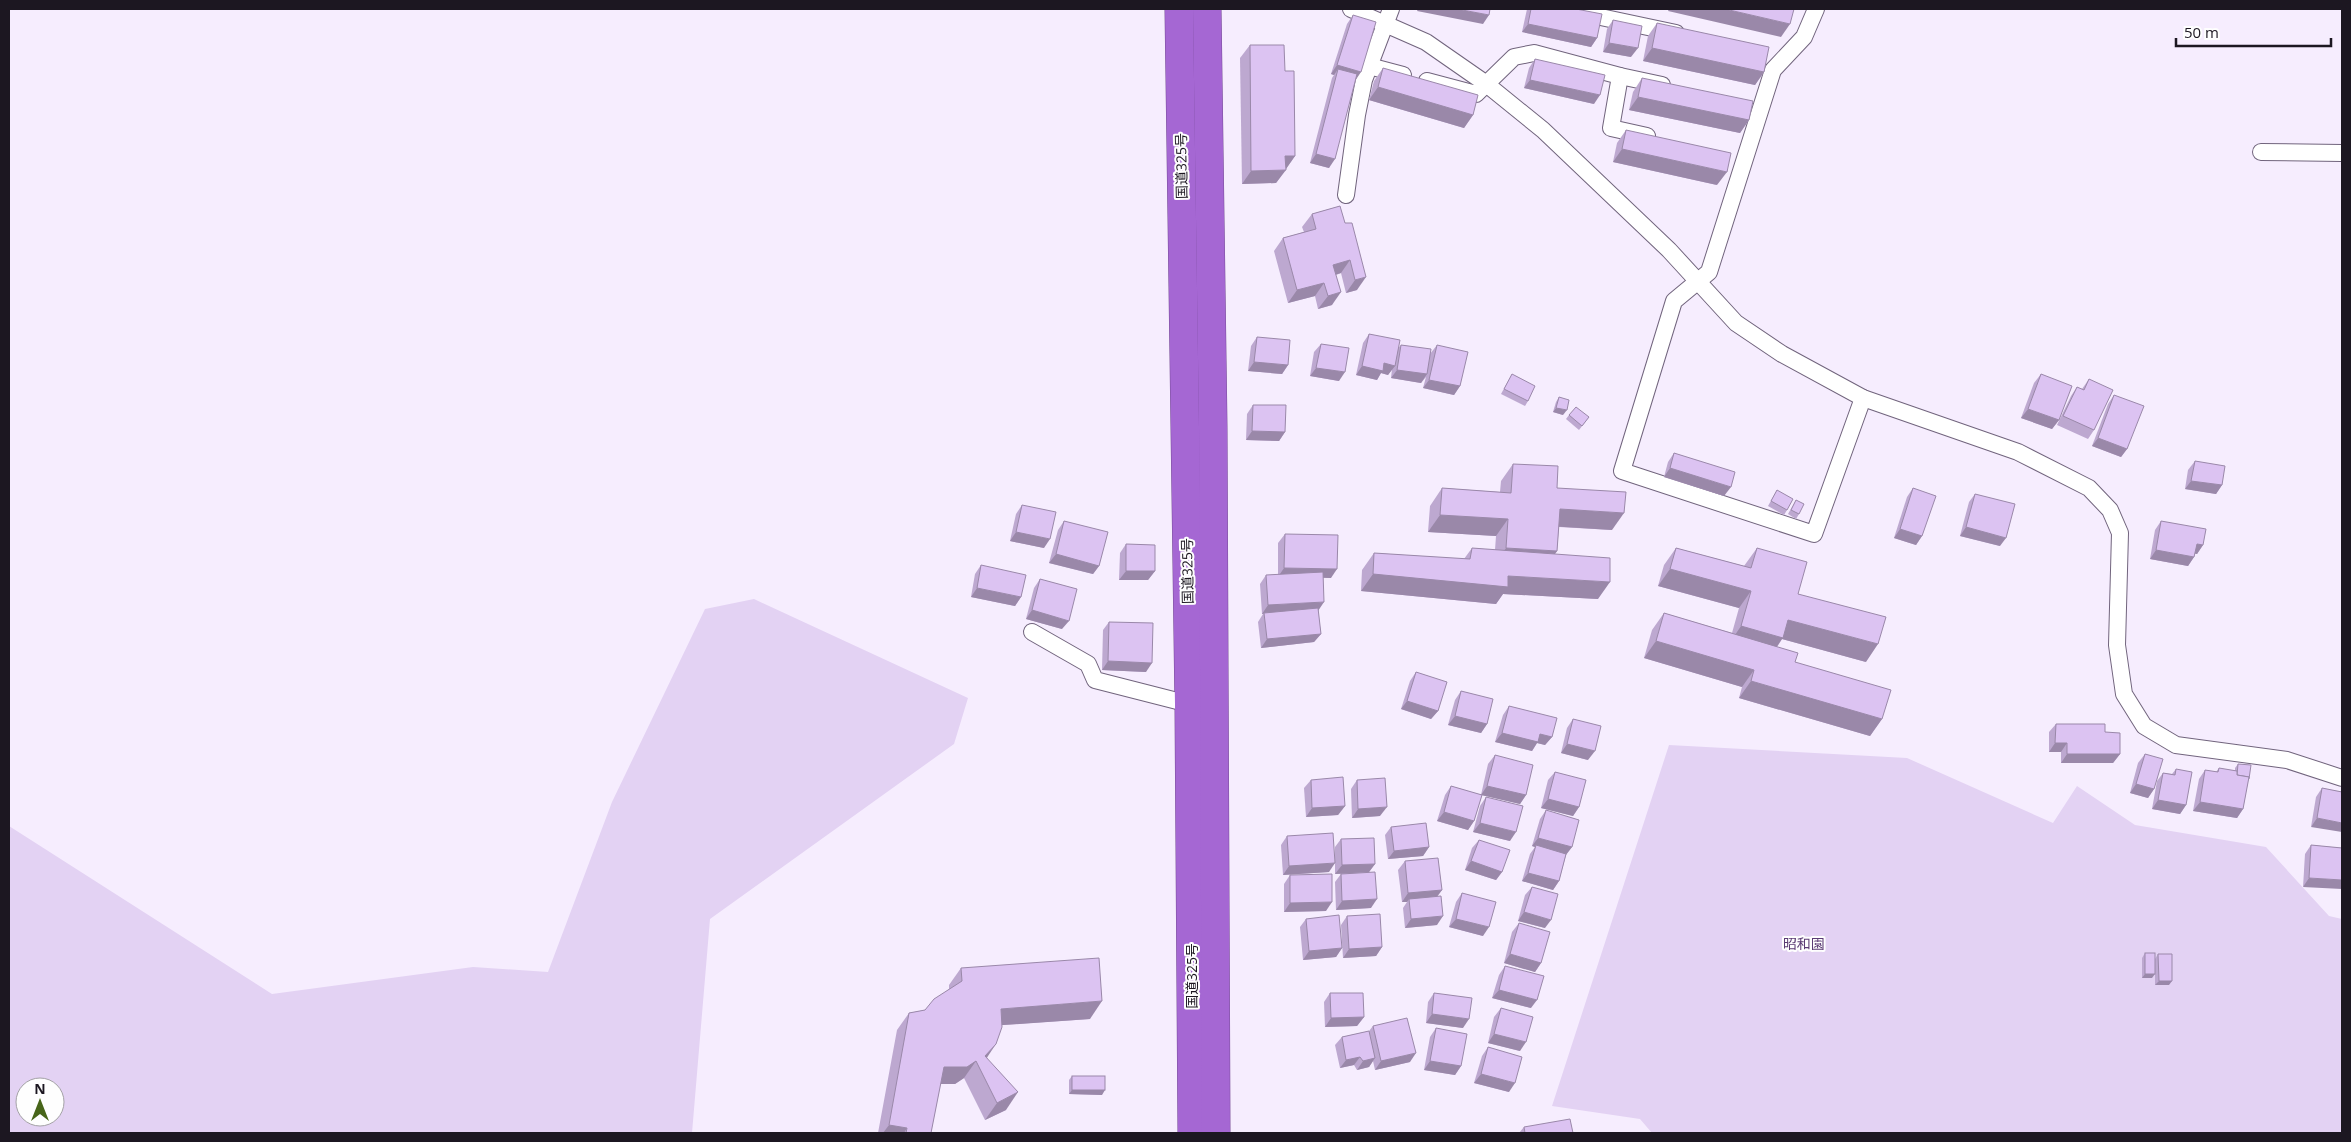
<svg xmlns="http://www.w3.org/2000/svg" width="2351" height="1142" viewBox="0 0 2351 1142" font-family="'Open Sans','Noto Sans JP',sans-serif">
<rect width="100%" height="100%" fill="#f6edfe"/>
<g fill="#e3d2f3" fill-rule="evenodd">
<path d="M754 599 968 698 954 744 710 919 692 1133H9V826L272 994 473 967 548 972 612 802 705 609ZM25 1087H55V1117H25Z"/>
<polygon points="1669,745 1907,758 2053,823 2077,786 2135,825 2266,847 2329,916 2342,919 2342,1133 1652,1133 1640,1119 1552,1106"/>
</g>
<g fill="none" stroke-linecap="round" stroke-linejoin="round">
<defs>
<g id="street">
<polyline points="1351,9 1426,42 1485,83 1543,130 1669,250 1736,323 1782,354 1863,398 2018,452 2089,488 2110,510 2120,533 2117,645 2124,694 2144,726 2176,745 2287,760 2342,778"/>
<polyline points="1563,9 1676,33"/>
<polyline points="1816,9 1804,37 1773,70 1709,272 1674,301 1622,471 1814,534 1863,398"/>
<polyline points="1369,66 1403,75"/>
<polyline points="1620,76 1662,85"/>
<polyline points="1427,81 1476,94 1514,57 1534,53 1620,76 1611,128 1647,136"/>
<polyline points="2261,152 2342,153"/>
<polyline points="1346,195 1357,115 1364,80 1391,9"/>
<polyline points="1032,632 1088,664 1095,680 1189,704"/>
</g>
<g id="highway">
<polyline points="1179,9 1189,704 1192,1133"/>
<polyline points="1207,9 1213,428 1216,1133"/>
</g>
</defs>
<use href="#street" stroke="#71647d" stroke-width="18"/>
<use href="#highway" stroke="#754b95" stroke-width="29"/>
<use href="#street" stroke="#fff" stroke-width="16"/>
<use href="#highway" stroke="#a567d3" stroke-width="28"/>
</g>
<g fill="#bda8d0">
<polygon points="1527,9 1576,9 1597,38 1591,47 1522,32"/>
<polygon points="1353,15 1356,79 1329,168 1310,163 1332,78 1334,75 1331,74 1347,24"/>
<polygon points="1613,20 1631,57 1603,52 1607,29"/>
<polygon points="1657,23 1764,72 1755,85 1643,61 1648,36"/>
<polygon points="1250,45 1285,71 1295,156 1276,183 1242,184 1240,58"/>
<polygon points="1535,59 1594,104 1524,88 1529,68"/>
<polygon points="1383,68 1473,115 1464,128 1369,100 1374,81"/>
<polygon points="1642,78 1749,120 1740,133 1629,110 1633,92"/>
<polygon points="1626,130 1717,185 1613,162 1617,143"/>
<polygon points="1340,206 1357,290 1346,293 1341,273 1336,275 1332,305 1318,309 1315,296 1288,303 1274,251 1283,238 1304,232 1302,227 1312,214"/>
<polygon points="1369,334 1398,348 1401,345 1430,354 1437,345 1460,386 1454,395 1423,388 1426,377 1421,383 1391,378 1392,369 1388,375 1381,373 1377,380 1356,375 1363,343"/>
<polygon points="1257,337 1288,365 1282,374 1248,371 1251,346"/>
<polygon points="1321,344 1339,381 1310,376 1314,352"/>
<polygon points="1512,374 1528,401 1525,406 1501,394"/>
<polygon points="2041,374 2059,420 2052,429 2021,418 2034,383"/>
<polygon points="2089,379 2094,430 2088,439 2057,425 2071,396 2077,387 2082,389"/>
<polygon points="2114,395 2127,449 2121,457 2092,446 2108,404"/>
<polygon points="1559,397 1563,415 1553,412 1556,402"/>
<polygon points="1253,405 1285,432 1279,441 1246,440 1247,414"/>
<polygon points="1569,415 1589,417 1579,430 1566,419"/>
<polygon points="1674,453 1724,496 1664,477 1668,462"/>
<polygon points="2195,461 2222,485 2216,494 2185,489 2188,470"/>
<polygon points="1513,464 1557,488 1612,530 1559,527 1557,551 1555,554 1598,599 1503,594 1496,604 1361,591 1362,570 1374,553 1464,559 1472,548 1495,550 1496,536 1428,532 1430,506 1442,488 1500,492 1501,481"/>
<polygon points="1913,488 1922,536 1916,545 1894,538 1907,497"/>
<polygon points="1777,490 1787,510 1784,515 1768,506"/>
<polygon points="1975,494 2000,546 1960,536 1969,502"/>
<polygon points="1796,500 1799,514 1796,519 1788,514"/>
<polygon points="1022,505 1044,548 1010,541 1016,514"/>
<polygon points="1064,521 1099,566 1093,574 1049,563 1058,530"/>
<polygon points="2161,521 2203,545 2197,554 2195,553 2194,557 2188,566 2150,559 2155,530"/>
<polygon points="1285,534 1331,578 1323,577 1318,611 1321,634 1314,642 1261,648 1258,622 1263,614 1262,614 1260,584 1266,575 1278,575 1278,543"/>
<polygon points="1126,544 1155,571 1148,580 1119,580 1120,553"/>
<polygon points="1676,548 1744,566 1757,548 1798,594 1866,662 1782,639 1777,647 1795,662 1882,719 1870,736 1739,698 1742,687 1644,658 1652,630 1664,613 1732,633 1739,608 1658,586 1664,565"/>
<polygon points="981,565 1021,597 1015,606 971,597 975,574"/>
<polygon points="1040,579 1062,629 1026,619 1034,588"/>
<polygon points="1109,622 1146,672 1102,670 1103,630"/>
<polygon points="1416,672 1438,711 1431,719 1401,709 1410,681"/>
<polygon points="1461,691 1487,724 1481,733 1448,725 1455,700"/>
<polygon points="1509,706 1552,737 1545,745 1537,743 1532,751 1495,742 1503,715"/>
<polygon points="1573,719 1588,760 1561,753 1567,728"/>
<polygon points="2056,724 2120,754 2113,763 2061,763 2061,752 2049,752 2049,732"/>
<polygon points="2145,754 2154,789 2148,798 2130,793 2138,763"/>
<polygon points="1495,755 1526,795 1520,804 1482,795 1474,821 1468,830 1437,821 1445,795 1451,786 1481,795 1488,764"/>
<polygon points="2238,764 2249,779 2248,781 2243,809 2237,818 2193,811 2199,779 2205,770 2216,772 2219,768 2235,771 2235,768"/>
<polygon points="2176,769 2186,805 2180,814 2152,809 2157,781 2163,773 2172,774"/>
<polygon points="1555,772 1579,807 1573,816 1541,808 1548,780"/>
<polygon points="1311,780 1345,806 1338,815 1306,817 1304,788"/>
<polygon points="1357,780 1380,816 1352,818 1351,789"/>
<polygon points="2322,788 2342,792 2311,827 2316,797"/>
<polygon points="1486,797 1510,841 1473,832 1480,806"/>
<polygon points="1546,810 1572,847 1566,855 1559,881 1553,890 1522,881 1530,854 1535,847 1532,846 1540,819"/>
<polygon points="1391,827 1429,847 1423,856 1388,859 1385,835"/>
<polygon points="1287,836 1329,872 1283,875 1281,845"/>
<polygon points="1341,839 1375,864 1369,872 1371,908 1336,910 1335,882 1341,874 1335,874 1335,847"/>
<polygon points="1479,840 1502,872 1496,880 1465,870 1472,848"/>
<polygon points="2311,845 2342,848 2303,887 2305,854"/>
<polygon points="1405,861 1442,890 1437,897 1437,925 1405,928 1403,908 1407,902 1402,902 1398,870"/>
<polygon points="1290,875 1326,911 1284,912 1284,884"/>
<polygon points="1532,887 1545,928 1518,921 1525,895"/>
<polygon points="1462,893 1483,936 1449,927 1456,902"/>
<polygon points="1347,916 1382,947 1376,956 1343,958 1341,925"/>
<polygon points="1306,919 1342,948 1336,957 1303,960 1300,927"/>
<polygon points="1519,923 1541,963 1535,972 1504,963 1512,932"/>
<polygon points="2145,953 2152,978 2142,978 2142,958"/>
<polygon points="2158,954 2169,985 2155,985 2155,959"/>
<polygon points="1505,966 1531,1008 1492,998 1499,975"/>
<polygon points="961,968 1090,1019 1002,1025 987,1057 1006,1110 985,1120 964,1078 955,1084 940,1084 931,1133 878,1133 897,1030 909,1013 925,1010 949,989 949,985"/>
<polygon points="1330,993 1364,1017 1357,1026 1325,1027 1324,1002"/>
<polygon points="1434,993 1463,1028 1426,1023 1428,1002"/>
<polygon points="1501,1008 1520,1051 1488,1043 1494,1017"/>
<polygon points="1373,1026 1410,1062 1375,1070 1373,1061 1369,1067 1357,1070 1354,1065 1340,1068 1335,1045 1342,1037 1369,1031"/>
<polygon points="1436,1028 1461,1066 1455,1075 1424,1070 1430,1037"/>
<polygon points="1488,1047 1509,1092 1474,1083 1482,1056"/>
<polygon points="1072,1076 1102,1095 1069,1094 1069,1080"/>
<polygon points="1524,1127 1573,1133 1519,1133"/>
</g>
<g fill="#9a88a9">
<polygon points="1418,9 1457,9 1489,15 1483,24 1417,11"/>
<polygon points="1669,9 1725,9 1790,24 1781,37 1668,11"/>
<polygon points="1528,24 1597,38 1591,47 1522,32"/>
<polygon points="1609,43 1638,48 1631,57 1603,52"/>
<polygon points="1652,48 1764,72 1755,85 1643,61"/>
<polygon points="1337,65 1361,72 1355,81 1338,69 1334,75 1331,74"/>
<polygon points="1530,80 1600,95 1594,104 1524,88"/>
<polygon points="1378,87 1473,115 1464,128 1369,100"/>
<polygon points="1638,97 1749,120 1740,133 1629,110"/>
<polygon points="1622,149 1727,172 1717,185 1613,162"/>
<polygon points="1316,154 1335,159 1329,168 1310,163"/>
<polygon points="1285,156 1295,156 1286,169 1276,169"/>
<polygon points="1286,170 1276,183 1242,184 1251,171"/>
<polygon points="1350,260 1341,273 1324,278 1333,265"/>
<polygon points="1366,277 1357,290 1346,293 1355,280"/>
<polygon points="1324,283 1315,296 1288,303 1297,290"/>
<polygon points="1341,292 1332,305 1318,309 1328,296"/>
<polygon points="1254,362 1288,365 1282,374 1248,371"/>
<polygon points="1384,363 1395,366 1388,375 1381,373 1377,380 1356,375 1362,366"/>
<polygon points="1316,368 1345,372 1339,381 1310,376"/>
<polygon points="1397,370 1427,374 1421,383 1391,378"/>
<polygon points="1429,380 1460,386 1454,395 1423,388"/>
<polygon points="1556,408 1567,410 1563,415 1553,412"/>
<polygon points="2028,409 2059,420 2052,429 2021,418"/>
<polygon points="1252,431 1285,432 1279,441 1246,440"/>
<polygon points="2098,438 2127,449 2121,457 2092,446"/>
<polygon points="1670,468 1731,487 1724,496 1664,477"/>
<polygon points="2191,481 2222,485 2216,494 2185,489"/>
<polygon points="1560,509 1624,513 1612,530 1548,526"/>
<polygon points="1440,515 1508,519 1496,536 1428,532"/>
<polygon points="1966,527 2006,538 2000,546 1960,536"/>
<polygon points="1900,529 1922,536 1916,545 1894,538"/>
<polygon points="1016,532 1050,539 1044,548 1010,541"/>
<polygon points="2197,544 2203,545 2197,554 2190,553"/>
<polygon points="1506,548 1557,551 1545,568 1494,565"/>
<polygon points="2156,550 2194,557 2188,566 2150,559"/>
<polygon points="1056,554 1099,566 1093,574 1049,563"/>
<polygon points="1284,568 1337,569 1331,578 1278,577"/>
<polygon points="1670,569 1751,591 1739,608 1658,586"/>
<polygon points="1126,571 1155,571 1148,580 1119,580"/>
<polygon points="1373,574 1508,576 1610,582 1598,599 1503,594 1496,604 1361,591"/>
<polygon points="977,588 1021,597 1015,606 971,597"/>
<polygon points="1324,602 1318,611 1264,613 1263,614 1262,614 1268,605"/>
<polygon points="1032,610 1069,621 1062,629 1026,619"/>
<polygon points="1788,620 1878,644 1866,662 1782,639 1771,655 1729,644 1741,626"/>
<polygon points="1321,634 1314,642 1261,648 1267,639"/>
<polygon points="1656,641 1754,670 1742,687 1644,658"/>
<polygon points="1108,661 1152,663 1146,672 1102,670"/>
<polygon points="1751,681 1882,719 1870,736 1739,698"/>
<polygon points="1407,701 1438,711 1431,719 1401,709"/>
<polygon points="1455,716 1487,724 1481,733 1448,725"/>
<polygon points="1502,733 1540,734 1552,737 1545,745 1537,743 1532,751 1495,742"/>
<polygon points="2055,743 2067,743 2061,752 2049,752"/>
<polygon points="1567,744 1595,751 1588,760 1561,753"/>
<polygon points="2067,754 2120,754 2113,763 2061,763"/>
<polygon points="2136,784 2154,789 2148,798 2130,793"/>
<polygon points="1487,786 1526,795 1520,804 1481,795"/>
<polygon points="1548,799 1579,807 1573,816 1541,808"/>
<polygon points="2158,800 2186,805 2180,814 2152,809"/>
<polygon points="2200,802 2243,809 2237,818 2193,811"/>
<polygon points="1345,806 1338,815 1306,817 1312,808"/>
<polygon points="1387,807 1380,816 1352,818 1358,809"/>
<polygon points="1444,812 1474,821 1468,830 1437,821"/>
<polygon points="2317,818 2342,823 2342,832 2311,827"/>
<polygon points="1480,823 1516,832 1510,841 1473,832"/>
<polygon points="1538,838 1572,847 1565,856 1536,845 1535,847 1532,846"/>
<polygon points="1429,847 1423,856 1388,859 1394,851"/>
<polygon points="1471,861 1502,872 1496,880 1465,870"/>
<polygon points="1335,863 1329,872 1283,875 1289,866"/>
<polygon points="1375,864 1369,872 1335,874 1342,865"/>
<polygon points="1528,873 1559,881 1553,890 1522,881"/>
<polygon points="2309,878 2342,880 2342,889 2303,887"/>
<polygon points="1442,890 1435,899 1409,899 1407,902 1402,902 1408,893"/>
<polygon points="1377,899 1371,908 1336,910 1342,901"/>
<polygon points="1332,902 1326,911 1284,912 1290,903"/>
<polygon points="1524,912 1551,920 1545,928 1518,921"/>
<polygon points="1443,916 1437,925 1405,928 1411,919"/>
<polygon points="1456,919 1489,927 1483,936 1449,927"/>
<polygon points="1382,947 1376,956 1343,958 1349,949"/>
<polygon points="1342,948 1336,957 1303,960 1309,951"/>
<polygon points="1510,954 1541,963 1535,972 1504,963"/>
<polygon points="2145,974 2155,974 2152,978 2142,978"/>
<polygon points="2159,981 2172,981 2169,985 2155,985"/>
<polygon points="1499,990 1537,1000 1531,1008 1492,998"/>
<polygon points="1102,1001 1090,1019 989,1026 1001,1009"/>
<polygon points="1432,1014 1469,1019 1463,1028 1426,1023"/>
<polygon points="1364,1017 1357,1026 1325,1027 1331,1018"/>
<polygon points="1494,1034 1526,1042 1520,1051 1488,1043"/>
<polygon points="996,1044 984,1062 985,1056"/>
<polygon points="1416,1053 1410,1062 1375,1070 1381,1061"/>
<polygon points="1360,1057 1354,1065 1340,1068 1346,1060"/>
<polygon points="1375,1058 1369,1067 1357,1070 1363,1061"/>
<polygon points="976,1061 964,1078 955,1084 932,1084 944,1067"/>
<polygon points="1430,1061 1461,1066 1455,1075 1424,1070"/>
<polygon points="1481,1074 1515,1083 1509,1092 1474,1083"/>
<polygon points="1072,1090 1105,1090 1102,1095 1069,1094"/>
<polygon points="1018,1092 1006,1110 985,1120 997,1103"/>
<polygon points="889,1125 907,1128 904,1133 883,1133"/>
</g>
<g fill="#dcc3f2" stroke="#9a88a9">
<polygon points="1457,9 1490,9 1489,15"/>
<polygon points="1531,9 1576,9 1602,14 1597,38 1528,24"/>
<polygon points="1725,9 1794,9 1790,24"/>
<polygon points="1353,15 1376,22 1361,72 1337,65"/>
<polygon points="1613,20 1642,26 1638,48 1609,43"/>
<polygon points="1657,23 1769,47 1764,72 1652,48"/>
<polygon points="1250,45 1284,45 1285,71 1294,71 1295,156 1285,156 1286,170 1251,171"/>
<polygon points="1535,59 1605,75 1600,95 1530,80"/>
<polygon points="1383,68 1478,95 1473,115 1378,87"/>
<polygon points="1338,69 1357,74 1335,159 1316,154"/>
<polygon points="1642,78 1753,101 1749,120 1638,97"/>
<polygon points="1626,130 1731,153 1727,172 1622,149"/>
<polygon points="1340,206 1345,223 1352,223 1366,277 1355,280 1350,260 1333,265 1341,292 1328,296 1324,283 1297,290 1283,238 1316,229 1312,214"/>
<polygon points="1369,334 1400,340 1395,366 1384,363 1383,371 1362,366"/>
<polygon points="1257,337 1290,340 1288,365 1254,362"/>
<polygon points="1321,344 1349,348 1345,372 1316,368"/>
<polygon points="1401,345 1431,349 1427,374 1397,370"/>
<polygon points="1437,345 1468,352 1460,386 1429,380"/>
<polygon points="1512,374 1535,386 1528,401 1504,389"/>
<polygon points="2041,374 2072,386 2059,420 2028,409"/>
<polygon points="2089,379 2113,390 2094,430 2063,416 2077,387 2084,390"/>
<polygon points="2114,395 2144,406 2127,449 2098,438"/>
<polygon points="1559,397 1569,400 1567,410 1556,408"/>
<polygon points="1253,405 1286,405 1285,432 1252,431"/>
<polygon points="1576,407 1589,417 1582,426 1569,415"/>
<polygon points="1674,453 1735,472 1731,487 1670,468"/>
<polygon points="2195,461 2225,466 2222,485 2191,481"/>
<polygon points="1513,464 1558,466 1557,488 1626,492 1624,513 1560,509 1557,551 1506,548 1508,519 1440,515 1442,488 1511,493"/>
<polygon points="1913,488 1936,496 1922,536 1900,529"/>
<polygon points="1777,490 1793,499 1787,510 1771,501"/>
<polygon points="1975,494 2015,504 2006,538 1966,527"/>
<polygon points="1796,500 1804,504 1799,514 1791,510"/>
<polygon points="1022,505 1056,512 1050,539 1016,532"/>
<polygon points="1064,521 1108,532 1099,566 1056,554"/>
<polygon points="2161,521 2206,529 2203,545 2197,544 2194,557 2156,550"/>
<polygon points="1285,534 1338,535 1337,569 1284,568"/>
<polygon points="1126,544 1155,545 1155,571 1126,571"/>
<polygon points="1472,548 1610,558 1610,582 1508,576 1508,587 1373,574 1374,553 1470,559"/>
<polygon points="1676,548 1751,568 1757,548 1807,562 1798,594 1886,617 1878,644 1788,620 1783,638 1741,626 1751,591 1670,569"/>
<polygon points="981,565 1026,575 1021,597 977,588"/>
<polygon points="1323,572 1324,602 1268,605 1266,575"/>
<polygon points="1040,579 1077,589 1069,621 1032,610"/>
<polygon points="1318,608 1321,634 1267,639 1264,613"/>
<polygon points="1664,613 1798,653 1795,662 1891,690 1882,719 1751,681 1754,670 1656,641"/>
<polygon points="1109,622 1153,623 1152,663 1108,661"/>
<polygon points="1416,672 1447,682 1438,711 1407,701"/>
<polygon points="1461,691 1493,699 1487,724 1455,716"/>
<polygon points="1509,706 1557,718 1552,737 1540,734 1538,742 1502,733"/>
<polygon points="1573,719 1601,726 1595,751 1567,744"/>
<polygon points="2056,724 2105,724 2105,732 2120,733 2120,754 2067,754 2067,743 2055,743"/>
<polygon points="2145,754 2163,759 2154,789 2136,784"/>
<polygon points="1495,755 1533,765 1526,795 1487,786"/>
<polygon points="2238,764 2251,765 2249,779 2248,779 2249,777 2237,775"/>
<polygon points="2219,768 2237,771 2237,775 2249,777 2243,809 2200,802 2205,770 2218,772"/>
<polygon points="2176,769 2192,772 2186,805 2158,800 2163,773 2175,775"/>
<polygon points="1555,772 1586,780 1579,807 1548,799"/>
<polygon points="1343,777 1345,806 1312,808 1311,780"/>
<polygon points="1385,778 1387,807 1358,809 1357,780"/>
<polygon points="1451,786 1482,795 1474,821 1444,812"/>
<polygon points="2322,788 2342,792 2342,823 2317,818"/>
<polygon points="1486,797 1523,806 1516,832 1480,823"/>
<polygon points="1546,810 1579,820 1572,847 1538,838"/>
<polygon points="1426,823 1429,847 1394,851 1391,827"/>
<polygon points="1333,833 1335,863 1289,866 1287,836"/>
<polygon points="1374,838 1375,864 1342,865 1341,839"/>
<polygon points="1479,840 1510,850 1502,872 1471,861"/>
<polygon points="1536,845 1566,854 1559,881 1528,873"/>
<polygon points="2311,845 2342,848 2342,880 2309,878"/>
<polygon points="1438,858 1442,890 1408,893 1405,861"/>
<polygon points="1375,872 1377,899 1342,901 1341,874"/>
<polygon points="1332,874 1332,902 1290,903 1290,875"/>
<polygon points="1532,887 1558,894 1551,920 1524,912"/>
<polygon points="1462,893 1496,902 1489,927 1456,919"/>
<polygon points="1441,896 1443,916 1411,919 1409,899"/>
<polygon points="1380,914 1382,947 1349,949 1347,916"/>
<polygon points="1339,915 1342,948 1309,951 1306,919"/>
<polygon points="1519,923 1550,932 1541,963 1510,954"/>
<rect x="2145" y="953" width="10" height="21"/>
<polygon points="2158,954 2172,954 2172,981 2159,981"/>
<polygon points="1099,958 1102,1001 1001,1009 1002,1027 996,1044 985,1056 1018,1092 997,1103 976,1061 967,1067 944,1067 931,1133 906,1133 907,1128 889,1125 909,1013 925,1010 934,999 962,981 961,968"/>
<polygon points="1505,966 1544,976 1537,1000 1499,990"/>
<polygon points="1330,993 1363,993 1364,1017 1331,1018"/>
<polygon points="1434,993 1472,998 1469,1019 1432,1014"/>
<polygon points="1501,1008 1533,1017 1526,1042 1494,1034"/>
<polygon points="1407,1018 1416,1053 1381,1061 1373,1026"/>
<polygon points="1436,1028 1467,1034 1461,1066 1430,1061"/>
<polygon points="1369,1031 1375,1058 1363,1061 1360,1057 1346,1060 1342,1037"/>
<polygon points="1488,1047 1522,1057 1515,1083 1481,1074"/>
<rect x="1072" y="1076" width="33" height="14"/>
<polygon points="1570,1119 1573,1133 1525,1133 1524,1127"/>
</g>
<g text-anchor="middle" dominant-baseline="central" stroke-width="4" stroke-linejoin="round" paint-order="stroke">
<g font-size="14" fill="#1c1721" stroke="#fefefe">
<text transform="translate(1181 166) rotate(-91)">国道325号</text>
<text transform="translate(1187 571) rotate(-91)">国道325号</text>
<text transform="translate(1191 976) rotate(-90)">国道325号</text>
</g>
<g font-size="14" fill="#5b3b74" stroke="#fefefe">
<text x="1804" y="943">昭和園</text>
</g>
</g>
<rect width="2351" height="1142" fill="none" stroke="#1c1721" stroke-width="20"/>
<g transform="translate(40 1102)"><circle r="24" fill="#fefefe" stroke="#a4a2a6"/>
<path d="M0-4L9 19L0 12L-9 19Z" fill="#476519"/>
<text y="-8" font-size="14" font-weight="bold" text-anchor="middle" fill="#1c1721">N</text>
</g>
<path d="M2176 38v8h155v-8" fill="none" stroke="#1c1721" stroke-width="2.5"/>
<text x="2184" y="38" font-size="15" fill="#1c1721" stroke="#fefefe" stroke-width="4" paint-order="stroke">50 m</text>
</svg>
